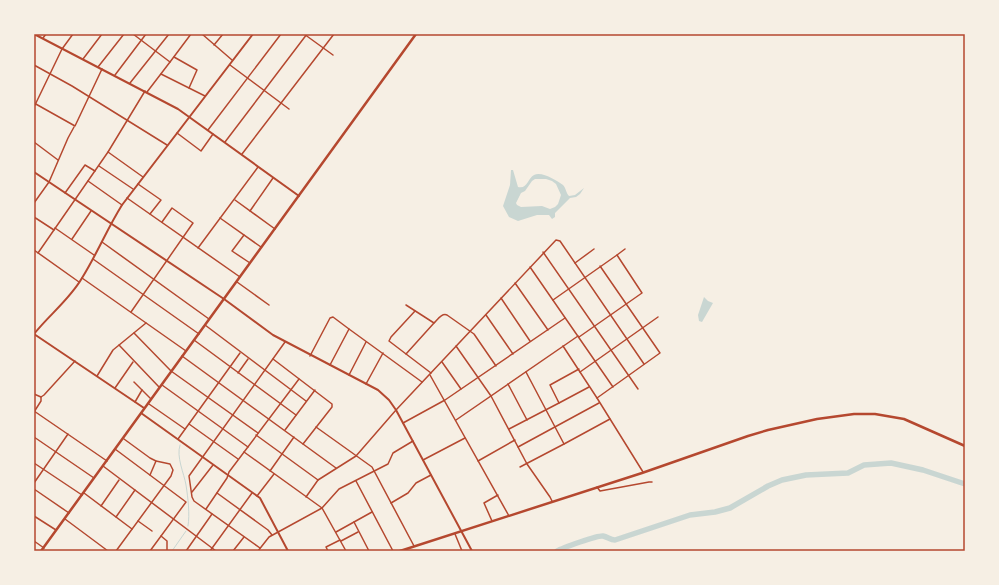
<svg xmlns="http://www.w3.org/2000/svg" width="999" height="585" viewBox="0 0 999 585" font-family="Arial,sans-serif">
<rect width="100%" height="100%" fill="#f6efe4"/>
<g fill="#c9d6d2" fill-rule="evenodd">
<path d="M511 170H513L518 187C528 189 527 179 534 175 542 171 557 181 563 185 566 188 566 193 569 196L575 195 584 188 580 194 576 197 570 198 555 213V217L552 219 549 215H537L518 221 509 217 503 206 510 185ZM535 179H546L552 181 556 184 561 195 558 204 555 207 550 209 542 206 521 207 517 205 516 203 521 193 525 191 532 181Z"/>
<polygon points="704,297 708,301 713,303 702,322 699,321 698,315"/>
</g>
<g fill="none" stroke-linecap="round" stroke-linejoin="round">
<g stroke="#c9d6d2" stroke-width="1">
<path d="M180 445C176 457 184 473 186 485 188 498 190 514 188 526"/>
<polyline points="172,551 186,531"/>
</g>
<path stroke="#c9d6d2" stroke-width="5.5" d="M557 551C562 548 598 535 603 536 608 537 610 540 615 540L690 515 715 512 730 508 768 486 782 480 806 475 848 473 864 465 891 463 923 470 965 484"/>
<g stroke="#b5482f" stroke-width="1.5">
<polyline points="133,34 170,62 191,34"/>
<polyline points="202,34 232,60"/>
<polyline points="304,34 333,55"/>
<polyline points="43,38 46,34"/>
<polyline points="214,45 223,34"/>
<polyline points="174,57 197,70 189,88"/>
<polyline points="83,59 102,34"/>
<polyline points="34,65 72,86 167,145"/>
<polyline points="230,65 289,109"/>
<polyline points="98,67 124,34"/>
<polyline points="161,74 205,96"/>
<polyline points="115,75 146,34"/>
<polyline points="130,83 169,34"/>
<polyline points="147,92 170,62"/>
<polyline points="34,103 75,126 102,69"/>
<polyline points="34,107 62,49 73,34"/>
<polyline points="208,130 281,34"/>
<polyline points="177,133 201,151 213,134"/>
<polyline points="34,142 58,160"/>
<polyline points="225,142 307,34"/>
<polyline points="108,152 143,177"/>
<polyline points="242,154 334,34"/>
<polyline points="99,166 133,189"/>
<polyline points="88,181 122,205"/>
<polyline points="138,184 161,200 150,214"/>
<polyline points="65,193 85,165 95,171"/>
<polyline points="127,198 240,277"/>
<polyline points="235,200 275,229"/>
<polyline points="34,203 49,182 68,138 74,127"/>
<polyline points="250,211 273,178"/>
<polyline points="34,217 54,230"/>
<polyline points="220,218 261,247"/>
<polyline points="55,228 94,255"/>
<polyline points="244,235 232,251 250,263"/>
<polyline points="72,239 91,211"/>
<polyline points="102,242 209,319"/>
<polyline points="198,248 258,167"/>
<polyline points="34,250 79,282"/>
<polyline points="543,252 638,389"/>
<polyline points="38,253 108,152 145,91"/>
<polyline points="93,259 199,334"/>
<polyline points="575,263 594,249"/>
<polyline points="600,266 660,353 597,398 643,472"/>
<polyline points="530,267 613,387"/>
<polyline points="82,278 186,351"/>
<polyline points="237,282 269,305"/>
<polyline points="515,283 548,330"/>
<polyline points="501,298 530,341"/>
<polyline points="553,300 617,255"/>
<path d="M406 305 434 323C438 319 442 313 447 315L474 334 496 366"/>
<polyline points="415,311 391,337 389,341 431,373"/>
<polyline points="131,312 193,223 172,208 162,222"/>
<polyline points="486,315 513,354"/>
<polyline points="205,325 306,401"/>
<polyline points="349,329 422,382"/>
<polyline points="134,333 171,371 258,433"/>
<polyline points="579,337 642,293 617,255 625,249"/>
<polyline points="194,340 296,415"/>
<polyline points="119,345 159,387"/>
<polyline points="456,346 491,396 527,464 550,497 552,501"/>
<polyline points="563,346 597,398"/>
<polyline points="406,354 434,323"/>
<polyline points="182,356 336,468"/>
<polyline points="310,356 330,318 333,317 349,329 330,365"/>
<polyline points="273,359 332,404 332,407 303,444"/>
<polyline points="442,362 461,389"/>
<polyline points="580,372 658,317"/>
<polyline points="238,373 248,359"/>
<polyline points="349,375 366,342"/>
<polyline points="430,375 509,516"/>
<polyline points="97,376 113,350 146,323"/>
<polyline points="134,382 151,399"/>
<polyline points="366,384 383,353"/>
<polyline points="508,384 527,420"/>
<polyline points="162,385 248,447"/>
<polyline points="115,388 133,362"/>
<polyline points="34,394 41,397"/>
<polyline points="135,402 142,390"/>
<polyline points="559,403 589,387"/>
<polyline points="149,404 185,429"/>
<polyline points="34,411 107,461"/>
<polyline points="34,412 41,401 41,397 44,395 75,361"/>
<polyline points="456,420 578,336"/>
<polyline points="403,423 445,400 565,318"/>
<polyline points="189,424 238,459"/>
<polyline points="316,427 372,467 414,546"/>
<polyline points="509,429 559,403 550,385 579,369"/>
<polyline points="285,430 315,390"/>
<polyline points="256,435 318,480"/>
<polyline points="34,437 94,478"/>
<polyline points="178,439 240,353"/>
<polyline points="564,444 610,419"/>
<polyline points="518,447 599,403"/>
<polyline points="115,449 186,502 150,551"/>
<polyline points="244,452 322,508 346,551"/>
<polyline points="423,460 465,438"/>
<polyline points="478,461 515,440"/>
<polyline points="34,463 82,495"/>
<polyline points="103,466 216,551"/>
<polyline points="520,467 564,444 526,372"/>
<polyline points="270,471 294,437"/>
<polyline points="150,475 156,461"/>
<polyline points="356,481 393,551"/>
<polyline points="34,483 68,434"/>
<polyline points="597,487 600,491 649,482 652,482"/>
<polyline points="34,489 69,513"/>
<polyline points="192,492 213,465"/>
<polyline points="84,493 132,529"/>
<polyline points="217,493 268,530 272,535"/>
<polyline points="257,496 274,474"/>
<polyline points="306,497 318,480 356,456 396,410 556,240 560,241 644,364"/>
<polyline points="391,503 408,493 416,483 431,475"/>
<polyline points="101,506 119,480"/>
<polyline points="206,509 227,478 229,472 299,379"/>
<polyline points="34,516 56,530"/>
<polyline points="116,517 135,490"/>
<polyline points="65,519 108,551"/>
<polyline points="138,521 152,531"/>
<polyline points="492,521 484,503 498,495"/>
<polyline points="354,522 369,551"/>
<polyline points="336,532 372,512"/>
<polyline points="455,534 462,551"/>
<polyline points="161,536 167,541 167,551"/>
<polyline points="34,541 44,548"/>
<polyline points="341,541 358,532"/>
<polyline points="260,548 194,501 192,497 189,476 285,342"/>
<polyline points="116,551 171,476 173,470 170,464 156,461 150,458 124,439"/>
<polyline points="186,551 212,514"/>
<polyline points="210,551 252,493"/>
<polyline points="233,551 244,537"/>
<polyline points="258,551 269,537 322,508 339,489 388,464 393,453 413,441"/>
<polyline points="328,551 326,547 340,540"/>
</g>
<g stroke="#b5482f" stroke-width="2">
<polyline points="34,34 178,109 299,196"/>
<polyline points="34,172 224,299 273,335 378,390 389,400 396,410 472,551"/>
<path d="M144 408 34 334C49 315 70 299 82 278 97 254 107 229 122 205L253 34"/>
<polyline points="141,413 260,498 288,551"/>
</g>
<g stroke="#b5482f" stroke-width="2.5">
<polyline points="41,551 416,34"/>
<polyline points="400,551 642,473 748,436 768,430 817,419 854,414 875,414 904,419 965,446"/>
</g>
</g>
<rect width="999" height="585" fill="none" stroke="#f6efe4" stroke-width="70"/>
<rect x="35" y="35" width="929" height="515" fill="none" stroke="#b5482f" stroke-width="1.5"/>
</svg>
